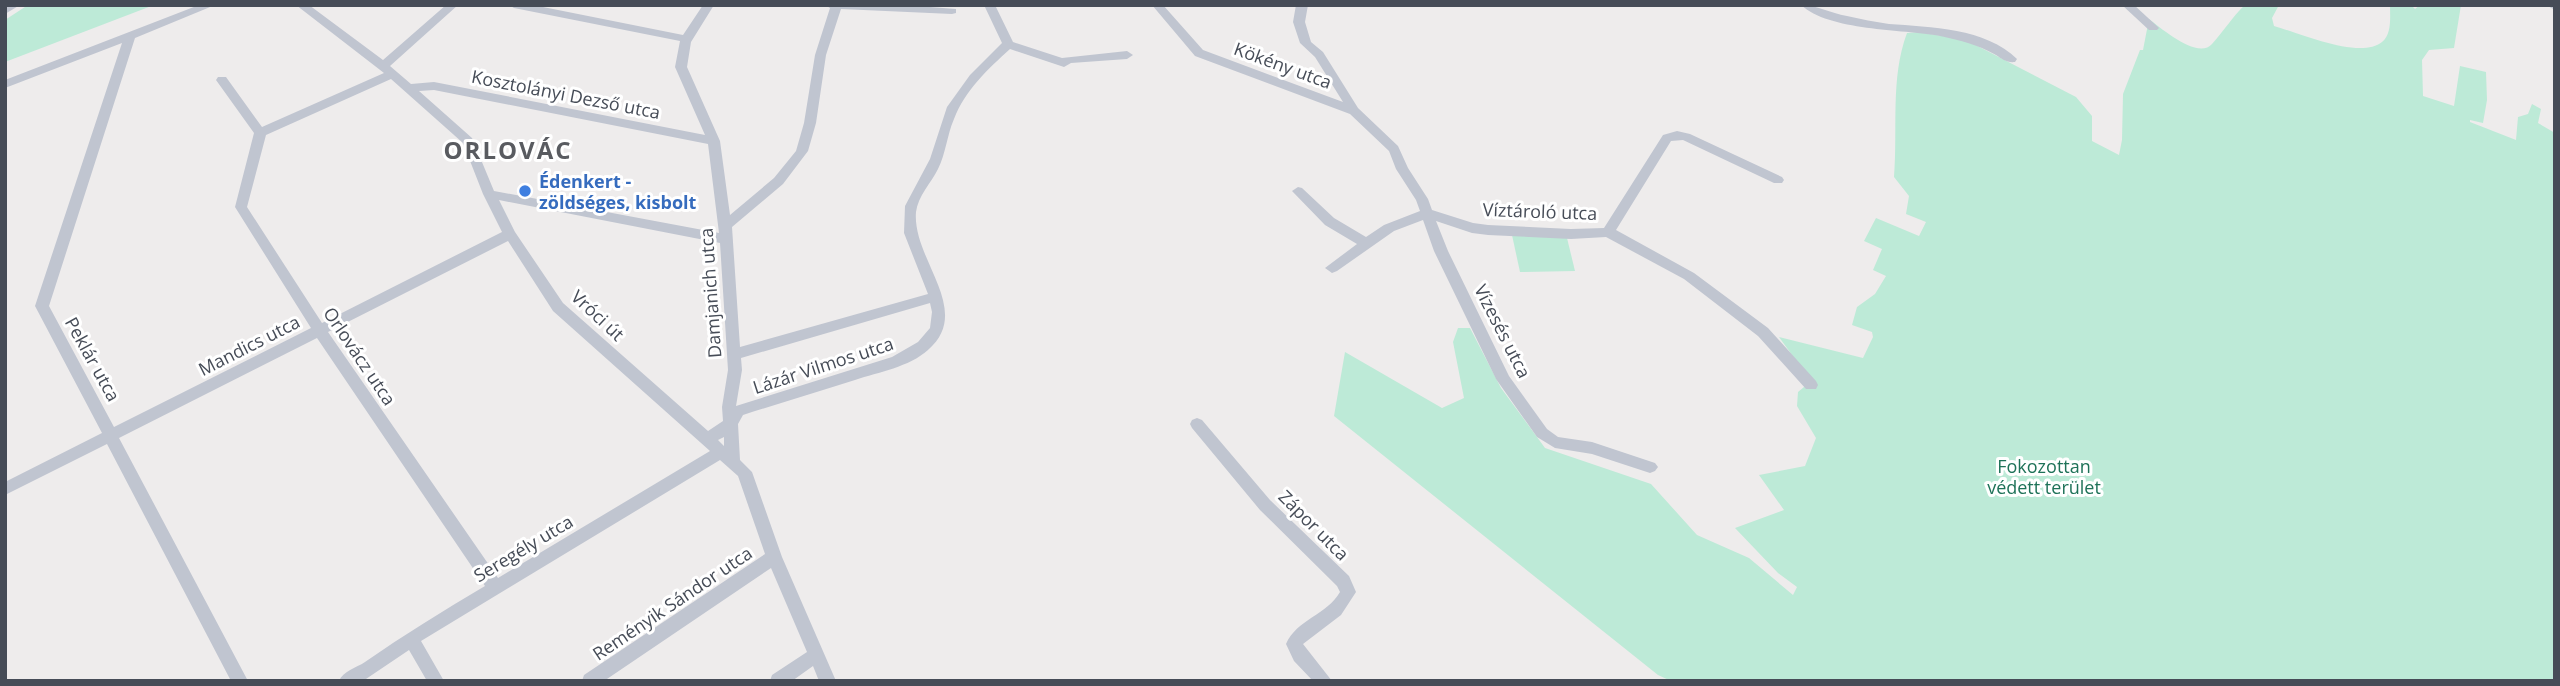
<svg xmlns="http://www.w3.org/2000/svg" width="2560" height="686" viewBox="0 0 2560 686" font-family="'Open Sans',sans-serif">
<rect width="100%" height="100%" fill="#eeecec"/>
<g fill="#bdead7">
<polygon points="28,5 154,5 5,62 5,20"/>
<path d="M2245 5H2279L2272 18 2274 26C2299 33 2360 60 2382 42 2392 34 2390 17 2390 5H2411L2415 9 2420 5H2461L2454 48 2429 50 2422 60 2423 96 2454 106 2460 66 2486 72 2487 100 2483 123 2470 120V122L2516 140 2518 117 2528 114 2532 104 2541 109 2538 123 2555 133V681H1671L1658 675 1334 416 1345 352 1442 408 1464 398 1453 342 1458 328H1470L1501 388 1545 448 1651 484 1697 535 1749 558 1793 595 1797 587 1778 573 1735 528 1784 510 1759 475 1805 466 1816 438 1797 406 1798 392 1804 387 1805 373 1779 337 1863 358 1873 337 1872 332 1852 325 1857 307 1875 294 1886 276 1873 270 1882 249 1864 241 1876 218 1919 236 1926 222 1906 214 1909 196 1894 177C1898 130 1890 78 1907 33L1919 32 1966 40 2076 97 2092 116V141L2119 155 2122 140 2123 94 2140 50H2143L2149 19C2162 29 2198 60 2212 44 2224 31 2232 17 2245 5Z"/>
<polygon points="1512,235 1567,238 1575,271 1520,272"/>
</g>
<g fill="none" stroke-linecap="round" stroke-linejoin="round">
<g fill="#c0c5d0" fill-rule="evenodd">
<polygon points="20,5 5,14 5,6"/>
<path d="M199 5H215L135 38 49 306 114 427 311 328 235 207 254 133 216 80 218 77H226L262 127 384 73 296 5H309L383 60 446 5H458L390 66 411 84 434 82 705 135 675 67 680 41 514 8 509 5H533L683 35 703 5H714L691 42 687 67 720 141 730 215 774 178 796 151 804 123 815 55 830 8 825 5H904L956 9V13L952 14 841 9 826 55 816 123 808 151 783 184 732 227 740 347 928 294 904 233 905 206 930 159 947 107 970 75 1002 43 984 5H995L1013 42 1062 58 1127 51 1133 55 1127 59 1071 63 1064 67 1010 49C988 69 965 90 954 119 947 135 946 153 938 169 931 183 918 196 916 212 912 260 974 310 928 350 909 367 879 372 855 380 818 392 780 403 743 415L738 424 740 460 752 472 782 557 836 681H819L813 666 792 681H770L772 675 807 652 771 568 604 681H582L584 675 765 554 738 476 720 460 421 641 444 681H427L409 650 363 681H339C343 671 356 668 365 662 404 635 444 610 485 586L317 338 119 438 248 681H231L107 444 5 495V482L102 433 35 306 122 43 5 88V80ZM391 79 463 143 483 194 502 232 322 323 247 207 266 135ZM434 90 708 144 719 233 494 191 472 138 419 91ZM499 200 720 243 728 370 722 407 723 421 708 431 563 303 515 232ZM508 241 553 311 710 451 498 578 328 332ZM930 303 932 312 930 328 918 342 892 357 736 406 742 370 741 358ZM724 437V446L718 440Z"/>
<polygon points="1152,5 1163,5 1203,50 1343,102 1315,57 1300,43 1293,22 1296,5 1308,5 1305,22 1311,42 1323,52 1358,108 1398,146 1408,168 1428,199 1432,210 1473,223 1488,225 1571,229 1604,228 1663,135 1677,131 1690,134 1782,177 1784,180 1782,183 1774,183 1683,140 1671,141 1616,230 1694,273 1768,328 1816,381 1818,385 1816,389 1806,389 1758,336 1684,279 1606,237 1571,239 1488,235 1472,233 1436,221 1448,251 1509,376 1547,429 1558,437 1592,442 1655,463 1658,467 1655,471 1650,473 1592,454 1555,448 1537,437 1496,379 1434,251 1423,220 1394,231 1337,271 1332,273 1325,268 1357,244 1325,225 1292,191 1298,187 1302,188 1334,218 1366,237 1384,225 1420,211 1416,200 1396,169 1389,151 1350,114 1195,56"/>
<path d="M1801 5C1817 5 1830 13 1847 16 1861 19 1875 22 1889 24 1930 27 1986 28 2017 59L2015 62C2007 63 2002 59 1996 55 1976 44 1962 41 1940 36 1902 29 1829 31 1801 5Z"/>
<polygon points="2122,5 2134,5 2159,28 2157,30 2149,30"/>
<polygon points="2546,5 2555,5 2555,10"/>
<path d="M1197 418 1202 420 1270 500 1349 576 1356 592 1341 615 1303 644 1332 681H1313L1294 661 1286 644C1297 619 1327 615 1340 592L1337 586 1260 510 1192 428 1190 424 1192 420Z"/>
</g>
</g>
<circle fill="#3f7fe0" stroke="#fff" stroke-width="2.5" cx="525" cy="191" r="7"/>
<g text-anchor="middle" dominant-baseline="central" stroke-width="6" stroke-linejoin="round" paint-order="stroke">
<g font-size="18" fill="#464c57" stroke="#fff">
<text transform="translate(1283 65) rotate(20)">Kökény utca</text>
<text transform="translate(566 94) rotate(11)">Kosztolányi Dezső utca</text>
<text transform="translate(1540 211) rotate(2)">Víztároló utca</text>
<text transform="translate(710 293) rotate(-94)">Damjanich utca</text>
<text transform="translate(598 315) rotate(43)">Vróci út</text>
<text transform="translate(1503 331) rotate(63)">Vízesés utca</text>
<text transform="translate(249 345) rotate(-27)">Mandics utca</text>
<text transform="translate(360 356) rotate(56)">Orlovácz utca</text>
<text transform="translate(93 359) rotate(61)">Peklár utca</text>
<text transform="translate(823 365) rotate(-18)">Lázár Vilmos utca</text>
<text transform="translate(1314 525) rotate(45)">Zápor utca</text>
<text transform="translate(523 548) rotate(-31)">Seregély utca</text>
<text transform="translate(672 603) rotate(-34)">Reményik Sándor utca</text>
</g>
<g font-size="18" font-weight="bold" fill="#366cbe" stroke="#fff" text-anchor="start">
<text x="539" y="181">Édenkert -<tspan x="539" dy="21">zöldséges, kisbolt</tspan></text>
</g>
<g font-size="18" fill="#1e7258" stroke="#fff">
<text x="2044" y="466">Fokozottan<tspan x="2044" dy="21">védett terület</tspan></text>
</g>
<g font-size="24" font-weight="bold" letter-spacing="2" fill="#595b60" stroke="#fff">
<text x="508" y="149">ORLOVÁC</text>
</g>
</g>
<rect width="2560" height="686" fill="none" stroke="#464c57" stroke-width="14"/>
</svg>
